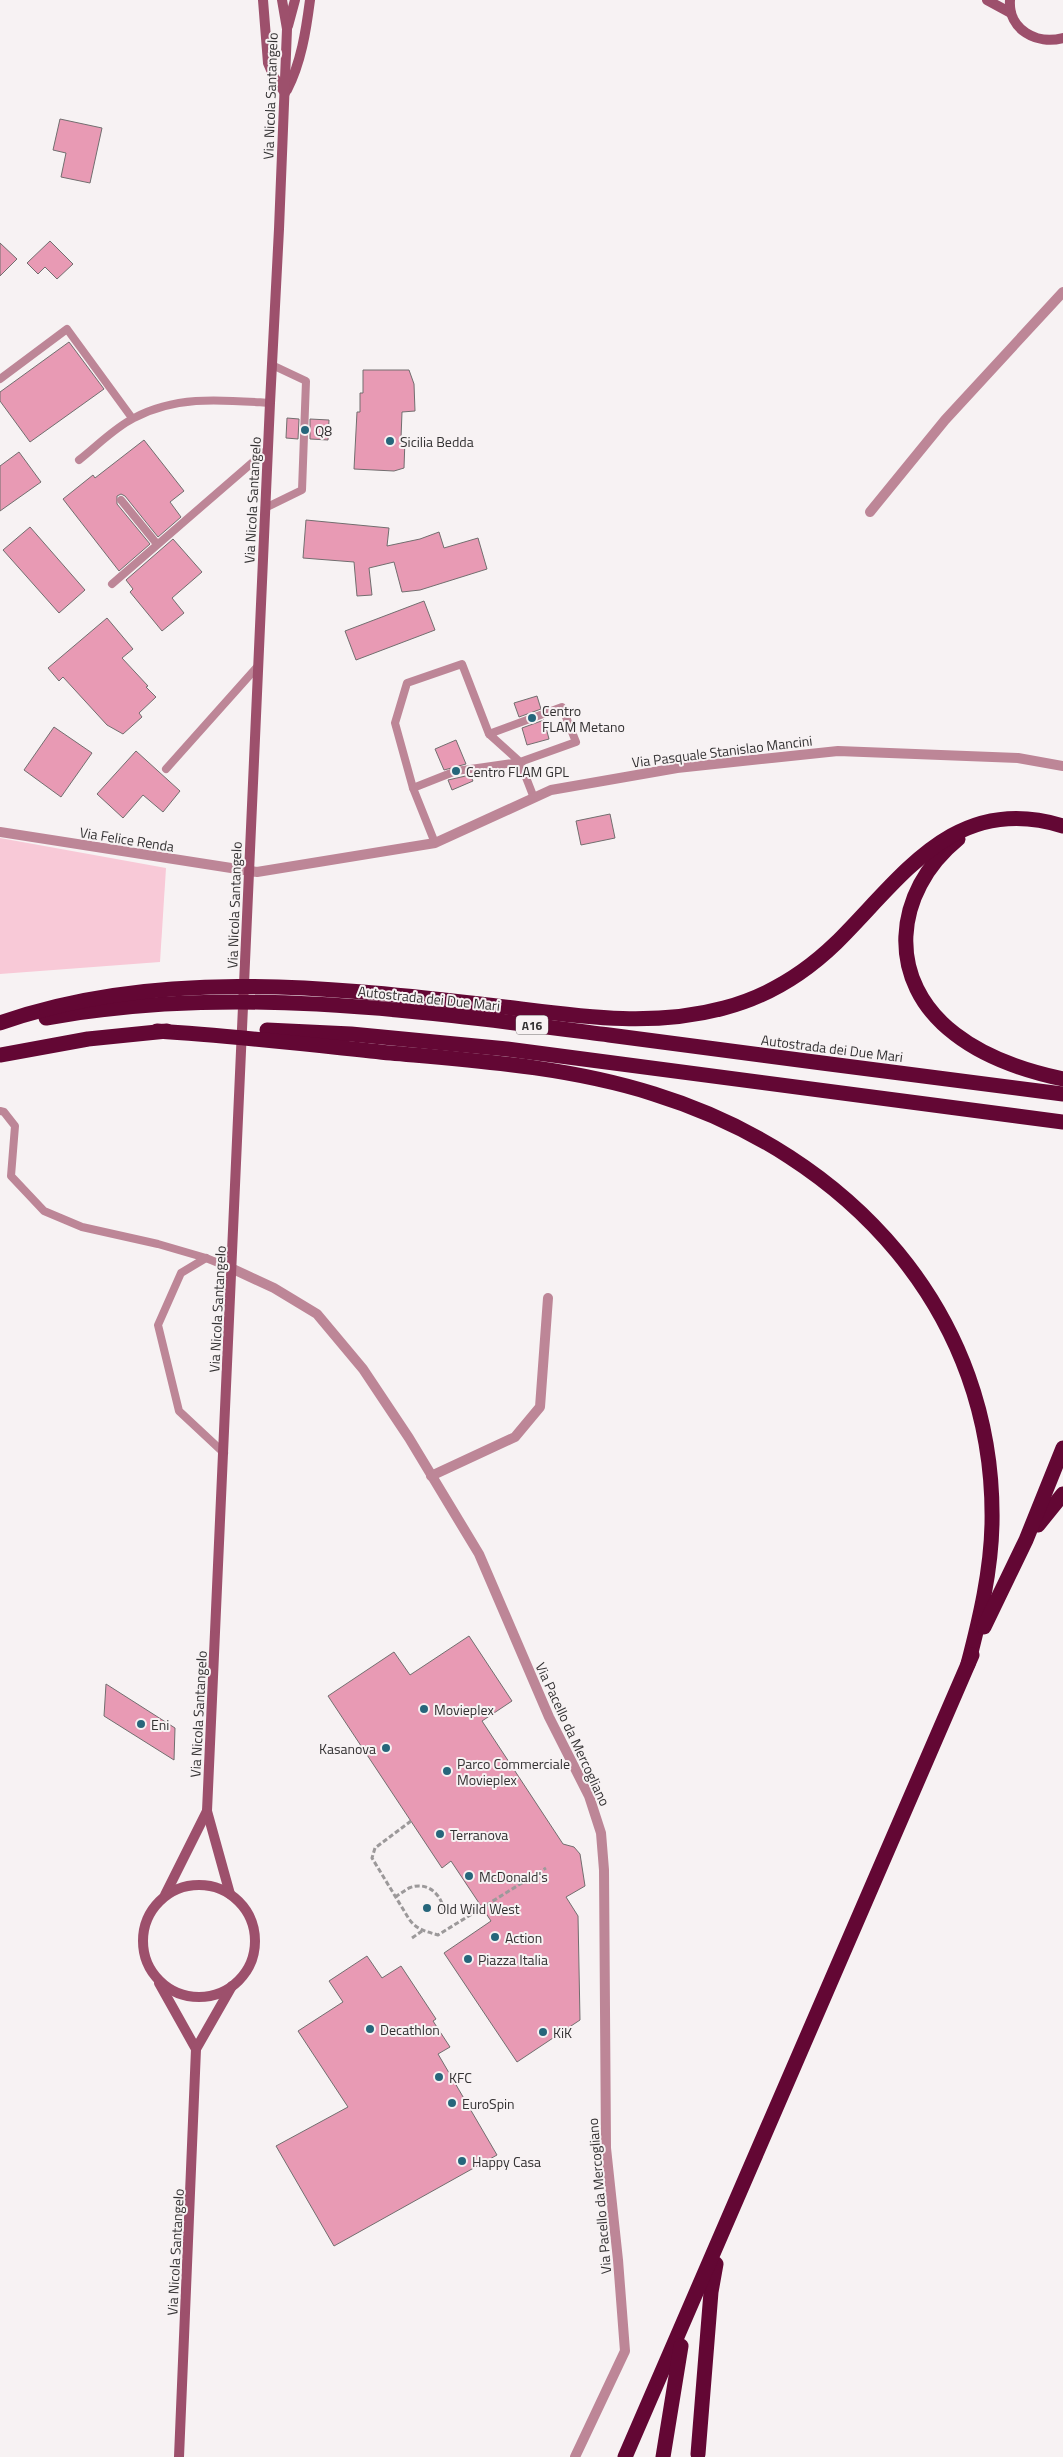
<svg xmlns="http://www.w3.org/2000/svg" width="1063" height="2457" viewBox="0 0 1063 2457" font-family="'Titillium Web',sans-serif">
<rect width="100%" height="100%" fill="#f7f2f3"/>
<polygon fill="#f8c9d7" points="0,838 166,868 160,962 0,974"/>
<g fill="#e89ab4" stroke="#726e6f">
<polygon points="60,119 102,128 90,183 61,177 66,153 53,150"/>
<polygon points="50,241 73,264 57,279 45,267 38,274 27,263"/>
<polygon points="0,243 17,259 0,276"/>
<polygon points="69,342 104,389 30,442 0,401 0,392"/>
<polygon points="363,370 409,370 414,384 415,411 402,412 401,438 405,439 404,468 394,471 354,469 357,412 360,412 360,393 363,393"/>
<polygon points="287,418 299,419 298,439 286,438"/>
<polygon points="310,419 329,420 328,440 310,439"/>
<polygon points="144,440 184,491 170,502 181,517 158,537 125,496 121,494 117,496 117,504 150,544 119,571 63,499 93,475 95,478"/>
<polygon points="19,452 41,482 0,511 0,466"/>
<polygon points="306,520 389,528 387,546 420,539 439,532 444,548 478,538 487,569 420,590 402,592 394,562 369,568 372,595 357,596 354,562 303,558"/>
<polygon points="30,527 85,590 59,613 3,550"/>
<polygon points="173,539 202,572 172,598 184,613 162,631 130,592 133,589 126,580"/>
<polygon points="424,601 435,630 356,660 345,631"/>
<polygon points="107,618 133,649 122,658 148,686 146,687 156,697 139,713 142,717 123,734 107,725 63,677 59,681 48,668"/>
<polygon points="537,696 541,709 519,717 514,703"/>
<polygon points="544,720 549,739 527,745 522,728"/>
<polygon points="54,727 92,753 61,797 24,770"/>
<polygon points="456,740 466,764 444,770 435,749"/>
<polygon points="136,751 180,791 163,812 143,795 123,818 97,794"/>
<polygon points="470,775 473,781 452,790 448,780"/>
<polygon points="610,814 615,838 581,845 576,821"/>
<polygon points="469,1636 512,1701 482,1721 563,1844 574,1847 580,1854 585,1886 566,1897 578,1916 580,2020 517,2062 444,1953 491,1921 451,1861 442,1868 328,1696 394,1652 410,1675"/>
<polygon points="106,1684 175,1728 174,1760 104,1716"/>
<polygon points="367,1956 382,1978 401,1966 436,2019 433,2021 450,2047 438,2054 497,2155 334,2246 276,2146 348,2107 298,2031 343,2002 329,1981"/>
</g>
<g fill="none" stroke-linecap="round" stroke-linejoin="round">
<g stroke="#9c999a" stroke-width="3" stroke-dasharray="5 2.5" stroke-linecap="butt">
<path d="M411 1821 375 1848 372 1858 409 1919C417 1930 425 1931 438 1935L546 1868"/>
<path d="M395 1897C400 1894 404 1891 409 1888 428 1880 444 1896 444 1915"/>
<polyline points="412,1938 422,1931"/>
</g>
<g stroke="#bd8697" stroke-width="8">
<polyline points="0,379 67,329 132,418"/>
<path d="M79 460C97 446 114 428 134 418 177 395 223 400 270 403"/>
<polyline points="121,500 157,544"/>
<polyline points="265,508 302,490 306,381 272,365"/>
<polyline points="112,584 268,449"/>
<polyline points="166,769 258,666"/>
<polyline points="413,788 395,723 407,683 462,664 489,734 562,707 576,742 520,762 489,734"/>
<polyline points="435,843 413,788 456,771 520,762 534,798"/>
<polyline points="0,1111 4,1112 15,1126 11,1176 44,1211 82,1227 158,1244 206,1258 233,1269"/>
<polyline points="206,1258 181,1273 158,1325 179,1411 224,1453"/>
</g>
<g stroke="#bd8697" stroke-width="10">
<polyline points="870,512 945,420 1063,292"/>
<polyline points="0,832 257,872 435,843 551,790 677,768 838,751 1018,758 1063,766"/>
<polyline points="233,1269 274,1288 317,1314 363,1369 409,1438 479,1554 549,1717 589,1796 601,1833 604,1870 606,2148 618,2260 625,2351 575,2457"/>
<polyline points="431,1476 515,1437 540,1407 548,1298"/>
</g>
<g stroke="#9d506c" stroke-width="10">
<polyline points="263,0 268,63 274,77 285,93"/>
<polyline points="987,0 1011,13"/>
<path d="M1010 0C1008 30 1037 45 1063 38"/>
<polyline points="288,26 295,0"/>
<path d="M287 90C301 63 306 31 310 0"/>
<circle cx="199" cy="1941" r="56"/>
<polyline points="230,1894 207,1811 270,403 279,229 287,29 282,0"/>
<polyline points="165,1895 207,1811"/>
<polyline points="159,1983 196,2049"/>
<polyline points="179,2457 196,2049 232,1986"/>
</g>
<g stroke="#630734" stroke-width="15">
<path d="M958 839C893 892 885 981 955 1034 986 1058 1025 1071 1063 1079"/>
<path d="M46 1018C233 984 423 1011 609 1035 760 1055 912 1075 1063 1094"/>
<path d="M0 1023C153 969 321 986 480 1004 561 1013 643 1030 724 1008 766 997 805 973 836 943 902 878 954 792 1063 826"/>
<polyline points="267,1030 351,1034 507,1049 1063,1122"/>
<path d="M157 1031C236 1036 313 1045 391 1053 480 1061 569 1067 654 1094 848 1154 996 1312 992 1524 991 1571 980 1618 968 1664"/>
<polyline points="0,1055 88,1039 167,1031"/>
<polyline points="1038,1525 1063,1494"/>
<polyline points="984,1627 1026,1540 1063,1448"/>
<polyline points="698,2454 711,2292 716,2264"/>
<polyline points="625,2457 972,1655"/>
<polyline points="663,2457 681,2346"/>
</g>
</g>
<g fill="#26667b" stroke="#f7f2f3" stroke-width="2">
<circle cx="305" cy="430" r="5"/>
<circle cx="390" cy="441" r="5"/>
<circle cx="532" cy="718" r="5"/>
<circle cx="456" cy="771" r="5"/>
<circle cx="424" cy="1709" r="5"/>
<circle cx="141" cy="1724" r="5"/>
<circle cx="386" cy="1748" r="5"/>
<circle cx="447" cy="1771" r="5"/>
<circle cx="440" cy="1834" r="5"/>
<circle cx="469" cy="1876" r="5"/>
<circle cx="427" cy="1908" r="5"/>
<circle cx="495" cy="1937" r="5"/>
<circle cx="468" cy="1959" r="5"/>
<circle cx="370" cy="2029" r="5"/>
<circle cx="543" cy="2032" r="5"/>
<circle cx="439" cy="2077" r="5"/>
<circle cx="452" cy="2103" r="5"/>
<circle cx="462" cy="2161" r="5"/>
</g>
<g text-anchor="middle" dominant-baseline="central" stroke-width="4" stroke-linejoin="round" paint-order="stroke">
<rect fill="#f7f2f3" stroke="#6e6c6d" stroke-width="1" x="516" y="1015.5" width="32" height="19" rx="4"/>
<g font-size="12" font-weight="bold" fill="#343233">
<text x="532" y="1025">A16</text>
</g>
<g font-size="14" fill="#343233" stroke="#f7f2f3">
<text transform="translate(270 96) rotate(-88)">Via Nicola Santangelo</text>
<text transform="translate(252 500) rotate(-87)">Via Nicola Santangelo</text>
<text transform="translate(722 751) rotate(-7)">Via Pasquale Stanislao Mancini</text>
<text transform="translate(127 839) rotate(9)">Via Felice Renda</text>
<text transform="translate(234 905) rotate(-88)">Via Nicola Santangelo</text>
<text transform="translate(429 998) rotate(6)">Autostrada dei Due Mari</text>
<text transform="translate(832 1048) rotate(7)">Autostrada dei Due Mari</text>
<text transform="translate(217 1309) rotate(-87)">Via Nicola Santangelo</text>
<text transform="translate(198 1714) rotate(-87)">Via Nicola Santangelo</text>
<text transform="translate(573 1734) rotate(65)">Via Pacello da Mercogliano</text>
<text transform="translate(599 2196) rotate(-95)">Via Pacello da Mercogliano</text>
<text transform="translate(175 2252) rotate(-87)">Via Nicola Santangelo</text>
</g>
<g font-size="14" fill="#343233" stroke="#f7f2f3" text-anchor="start">
<text x="315" y="430">Q8</text>
<text x="400" y="441">Sicilia Bedda</text>
<text x="542" y="710">Centro<tspan x="542" dy="16">FLAM Metano</tspan></text>
<text x="466" y="771">Centro FLAM GPL</text>
<text x="434" y="1709">Movieplex</text>
<text x="151" y="1724">Eni</text>
<text x="376" y="1748" text-anchor="end">Kasanova</text>
<text x="457" y="1763">Parco Commerciale<tspan x="457" dy="16">Movieplex</tspan></text>
<text x="450" y="1834">Terranova</text>
<text x="479" y="1876">McDonald's</text>
<text x="437" y="1908">Old Wild West</text>
<text x="505" y="1937">Action</text>
<text x="478" y="1959">Piazza Italia</text>
<text x="380" y="2029">Decathlon</text>
<text x="553" y="2032">KiK</text>
<text x="449" y="2077">KFC</text>
<text x="462" y="2103">EuroSpin</text>
<text x="472" y="2161">Happy Casa</text>
</g>
</g>
</svg>
